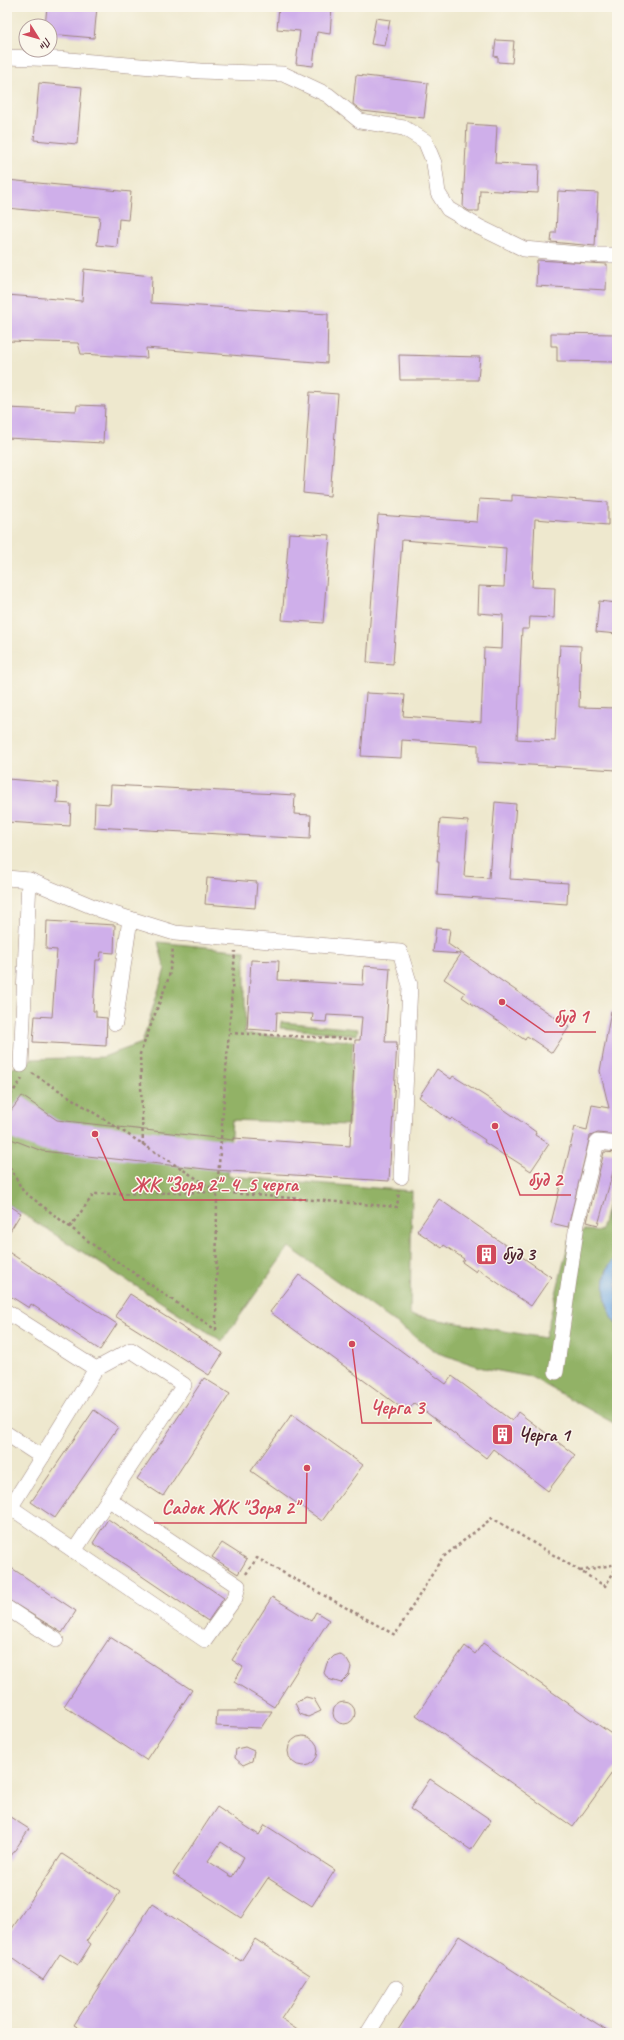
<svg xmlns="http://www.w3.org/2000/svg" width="624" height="2040" viewBox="0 0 624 2040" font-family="Caveat,sans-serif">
<rect width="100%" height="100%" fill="#fbf7ec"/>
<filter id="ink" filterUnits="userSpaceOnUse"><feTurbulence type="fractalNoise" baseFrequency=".025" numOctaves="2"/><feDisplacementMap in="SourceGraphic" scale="8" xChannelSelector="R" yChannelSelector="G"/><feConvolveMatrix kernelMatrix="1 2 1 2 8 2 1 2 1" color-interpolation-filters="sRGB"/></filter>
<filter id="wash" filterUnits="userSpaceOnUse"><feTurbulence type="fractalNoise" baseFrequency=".012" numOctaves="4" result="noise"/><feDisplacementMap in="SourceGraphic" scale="16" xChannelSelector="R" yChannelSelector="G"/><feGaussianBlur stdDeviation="0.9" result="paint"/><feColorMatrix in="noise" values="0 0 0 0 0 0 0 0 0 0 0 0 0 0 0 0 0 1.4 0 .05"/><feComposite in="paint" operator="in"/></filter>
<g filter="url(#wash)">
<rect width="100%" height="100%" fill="#eee8ce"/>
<g fill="#92b266" stroke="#6e6848">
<path d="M158 942 245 951V1034L353 1041 348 1125 232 1120 228 1176 412 1191 410 1315 545 1338 569 1241 584 1230 601 1231 617 1169C617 1185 606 1201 607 1218 608 1229 620 1247 617 1257 615 1261 609 1264 607 1269 601 1287 606 1311 617 1325V1425L531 1377 483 1368 438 1353 289 1247 222 1341 7 1204V1070L21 1065 31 1059 103 1057 142 1043 165 969Z"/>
<polygon points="281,1022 358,1029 357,1035 280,1028"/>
</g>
<g fill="#72a9e0" stroke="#5e6486">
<path d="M617 1175V1249C615 1241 610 1233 608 1225 605 1209 612 1189 617 1175Z"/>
<path d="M617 1252V1325C606 1311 600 1285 608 1268 611 1261 617 1259 617 1252Z"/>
</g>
<g id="blocks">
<g fill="#cfafea" fill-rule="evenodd">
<polygon points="47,7 97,7 94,38 50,34 50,26 45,26"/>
<polygon points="279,7 332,7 330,34 317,32 313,66 296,64 300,31 277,29"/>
<polygon points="376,18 390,20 385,46 371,44"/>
<polygon points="496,40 514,41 512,63 498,62 498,57 494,56"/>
<polygon points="356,75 428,83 424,118 362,111 353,104"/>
<polygon points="39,83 82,87 77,144 34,140"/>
<polygon points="467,124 497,126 495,163 539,165 538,193 480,190 479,211 469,211 463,207"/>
<polygon points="7,180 131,192 128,220 119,219 117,247 97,245 100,217 7,208"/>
<polygon points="558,191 598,193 595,246 551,242 552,233 556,233"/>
<polygon points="537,260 607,264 606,290 536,286"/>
<polygon points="84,269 152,276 151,303 328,314 327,363 146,348 147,358 81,354 78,343 7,341 7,295 82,301"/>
<polygon points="551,333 617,334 617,362 557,361 557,346 551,346"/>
<polygon points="399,355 480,357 478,380 400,380"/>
<polygon points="310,392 338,394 330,496 303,493"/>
<polygon points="77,405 105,406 103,443 7,438 7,408 76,411"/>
<polygon points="512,495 608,502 608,525 535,519 532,587 555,588 554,618 530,617 529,629 522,629 517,739 555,741 560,645 581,646 579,707 617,708 617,770 478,762 478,745 402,740 401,758 361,756 366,693 405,695 403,716 481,722 484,648 502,649 503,615 478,613 479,586 504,587 506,548 402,540 393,664 367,662 378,515 477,522 479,499 512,501"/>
<polygon points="289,533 330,535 323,623 282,620"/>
<polygon points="599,601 617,603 617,634 596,632"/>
<polygon points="7,779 58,783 57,803 71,804 70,826 7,822"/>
<polygon points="111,785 295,795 294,814 311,815 310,839 94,827 95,803 110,804"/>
<polygon points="495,802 516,804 510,879 568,883 567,904 437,895 439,862 437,862 440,819 468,821 464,876 489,878"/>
<polygon points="207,878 257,882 255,908 205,904"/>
<polygon points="47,921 115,925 114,953 101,952 100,960 96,960 93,1011 96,1011 96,1017 107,1018 106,1046 33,1042 35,1016 52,1017 57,950 46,949"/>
<polygon points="436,928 450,929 448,944 569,1027 552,1053 527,1036 525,1040 462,997 465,993 444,979 461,954 433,952"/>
<polygon points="251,960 279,961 278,980 363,985 364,966 390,968 385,1042 397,1042 389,1181 214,1170 42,1151 11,1139 7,1130 7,1116 22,1096 57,1120 233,1140 233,1138 350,1146 355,1040 360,1040 362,1017 327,1015 326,1022 312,1021 313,1014 277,1012 276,1031 247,1029"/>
<polygon points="611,1011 617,1012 617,1135 598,1133 590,1136 568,1227 551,1223 575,1127 587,1130 592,1105 609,1108 600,1071"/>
<polygon points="437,1069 451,1079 453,1076 485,1096 536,1132 535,1135 549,1144 531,1171 506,1155 505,1156 484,1142 485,1140 452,1118 450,1120 419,1097"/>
<polygon points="604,1152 617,1153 617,1158 598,1225 587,1222"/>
<polygon points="439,1199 551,1277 531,1306 478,1269 476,1272 462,1262 464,1259 444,1245 442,1248 417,1231"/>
<polygon points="7,1204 21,1213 7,1236"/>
<polygon points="7,1251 117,1324 100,1350 31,1304 29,1308 7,1294"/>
<polygon points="299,1275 446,1384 452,1376 512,1421 518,1412 575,1455 548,1491 493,1449 486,1458 414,1403 407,1412 270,1312"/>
<polygon points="130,1294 223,1353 209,1375 115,1316"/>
<polygon points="204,1378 230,1394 163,1496 137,1479"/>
<polygon points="94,1410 118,1427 55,1518 31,1502"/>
<polygon points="292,1414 363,1465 322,1521 251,1471"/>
<polygon points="108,1519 224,1598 208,1621 93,1543"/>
<polygon points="222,1543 247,1559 238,1574 212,1557"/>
<polygon points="7,1565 76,1611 62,1633 7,1599"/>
<polygon points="272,1597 311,1621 316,1612 329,1620 274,1707 234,1682 243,1667 232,1660"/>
<polygon points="110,1637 192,1690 146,1760 64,1706"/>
<polygon points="483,1643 617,1738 617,1766 573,1827 416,1715 465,1646 475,1654"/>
<polygon points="340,1654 347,1660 351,1667 349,1675 341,1683 328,1679 324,1673 327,1663 334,1656"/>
<polygon points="306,1697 314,1699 321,1711 308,1717 300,1714 295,1703"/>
<circle cx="344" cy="1713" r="11"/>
<polygon points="217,1711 272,1711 261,1728 216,1726"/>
<circle cx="303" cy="1751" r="15"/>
<polygon points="245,1747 254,1751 252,1761 243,1765 235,1758 236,1749"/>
<polygon points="430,1779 491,1820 471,1850 410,1809"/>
<path d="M217 1807 259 1835 265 1825 335 1870 312 1906 268 1878 241 1918 173 1874ZM221 1842 244 1857 232 1877 208 1861Z"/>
<polygon points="7,1815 29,1829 7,1862"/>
<polygon points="62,1854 120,1892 87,1941 91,1944 78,1965 60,1954 43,1980 7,1955 7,1936"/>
<polygon points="152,1904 241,1961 255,1939 310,1975 281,2019 302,2033 87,2033 74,2025"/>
<polygon points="459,1936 610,2033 396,2033"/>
</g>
</g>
</g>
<g filter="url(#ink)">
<use href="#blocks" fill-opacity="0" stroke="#9c847c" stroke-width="1"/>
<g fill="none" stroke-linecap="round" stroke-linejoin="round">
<defs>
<g id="minor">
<polyline points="7,57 57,59 200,71 283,74 328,95 360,121 404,128 425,141 434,163 438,193 448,209 479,227 524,249 590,255 617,255"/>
<polyline points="7,878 29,880 101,910 175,933 400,952 410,985 401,1177"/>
<polyline points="115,1023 130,919"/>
<polyline points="21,1065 29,880"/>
<polyline points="7,1312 96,1369 131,1350 184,1385 74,1551"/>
<polyline points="556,1372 577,1224 597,1142 617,1144"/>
<polyline points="7,1434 42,1457 10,1508"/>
<polyline points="42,1457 96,1369"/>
<polyline points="7,1505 205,1640 235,1598 238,1586 108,1499"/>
<polyline points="7,1608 56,1640"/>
<polyline points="368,2033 396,1988"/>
</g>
</defs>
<use href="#minor" stroke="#9c847c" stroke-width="16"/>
<g stroke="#9c847c" stroke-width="2.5" stroke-dasharray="3 3" stroke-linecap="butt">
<polyline points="229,1033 352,1039"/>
<polyline points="32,1073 216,1191"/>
<polyline points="7,1100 22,1079"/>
<polyline points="143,1145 140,1054 169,977 173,948"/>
<polyline points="7,1162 23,1191 96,1247 216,1330"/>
<polyline points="70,1227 94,1194 217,1192 397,1207 399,1191"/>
<polyline points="216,1330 217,1192 235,951"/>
<polyline points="580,1571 617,1564"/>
<polyline points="246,1574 257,1558 395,1635 442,1558 492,1518 605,1586 617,1567"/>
</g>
<use href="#minor" stroke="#fff" stroke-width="15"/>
</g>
</g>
<defs>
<symbol id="building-square" viewBox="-11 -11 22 22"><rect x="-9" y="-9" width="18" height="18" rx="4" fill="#d1495b" stroke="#fbf7ec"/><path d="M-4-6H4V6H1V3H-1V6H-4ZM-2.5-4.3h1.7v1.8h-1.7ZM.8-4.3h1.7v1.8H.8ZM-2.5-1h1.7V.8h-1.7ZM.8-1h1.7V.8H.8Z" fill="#fff"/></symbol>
</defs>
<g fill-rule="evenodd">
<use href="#building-square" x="474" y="1242" width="25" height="25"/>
<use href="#building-square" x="490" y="1422" width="25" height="25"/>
</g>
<g text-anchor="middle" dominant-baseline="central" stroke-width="3" stroke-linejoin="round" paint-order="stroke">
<g font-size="19" font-weight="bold" fill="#4a1f2b" stroke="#fbf7ec" text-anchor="start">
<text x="502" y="1254">буд 3</text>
<text x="518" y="1435">Черга 1</text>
</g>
</g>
<path fill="none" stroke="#d1495b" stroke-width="1.5" d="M502 1002L545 1032H596M495 1126L520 1195H571M95 1134L124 1200H306M352 1344L362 1423H432M307 1468L306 1523H154"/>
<g fill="#d1495b" stroke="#fbf7ec" stroke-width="1.5">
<circle cx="502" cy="1002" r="4"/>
<circle cx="495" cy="1126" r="4"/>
<circle cx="95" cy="1134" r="4"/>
<circle cx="352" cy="1344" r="4"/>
<circle cx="307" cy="1468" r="4"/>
</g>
<g font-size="20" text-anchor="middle" font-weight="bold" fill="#d1495b" stroke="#fbf7ec" stroke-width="3" stroke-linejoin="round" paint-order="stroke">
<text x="571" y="1023">буд 1</text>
<text x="545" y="1186">буд 2</text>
<text x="215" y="1191">ЖК "Зоря 2"_4_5 черга</text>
<text x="397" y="1414">Черга 3</text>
<text x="230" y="1514">Садок ЖК "Зоря 2"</text>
</g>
<rect width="624" height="2040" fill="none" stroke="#fbf7ec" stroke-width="24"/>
<g transform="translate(38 38) rotate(127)"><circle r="19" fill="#fbf7ec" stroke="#b4a19f"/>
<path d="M0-3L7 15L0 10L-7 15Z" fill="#d1495b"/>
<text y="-6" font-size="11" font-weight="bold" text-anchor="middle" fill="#4a1f2b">Пн</text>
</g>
</svg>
